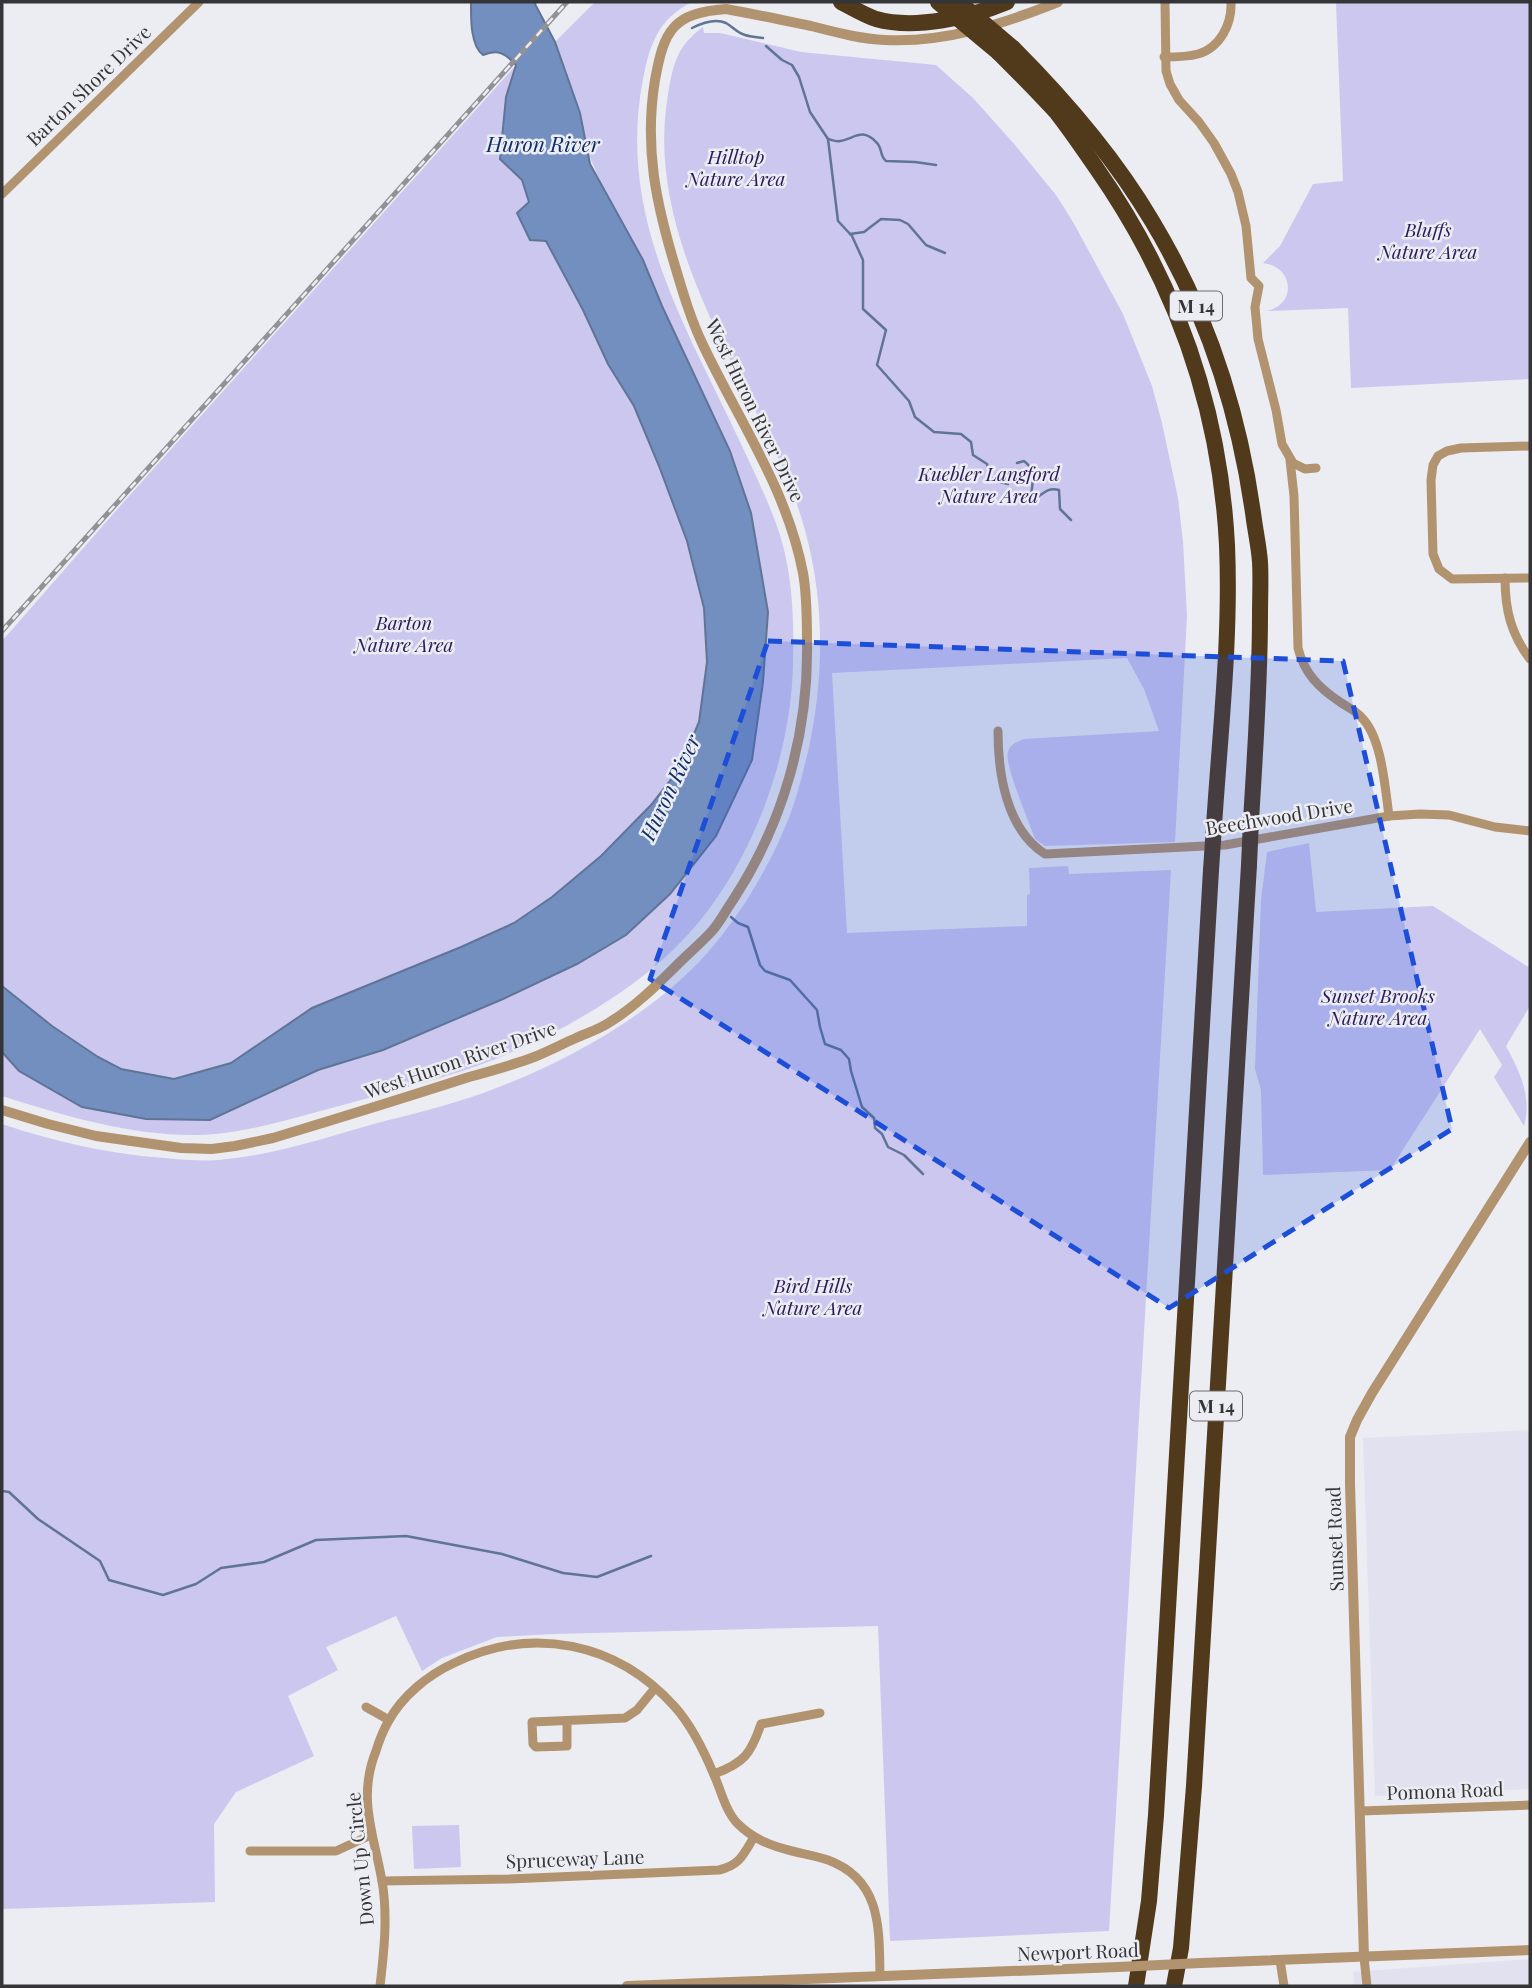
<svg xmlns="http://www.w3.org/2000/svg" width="1532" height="1988" viewBox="0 0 1532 1988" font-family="'Playfair Display',serif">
<rect width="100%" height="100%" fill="#ececf3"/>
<g fill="#e2e1f0">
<polygon points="1530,1430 1530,1789 1375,1796 1363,1438"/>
<polygon points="1530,1959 1530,1986 1354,1986 1353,1972"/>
</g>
<g fill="#cbc7ef">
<path d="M595 2H692C658 19 650 44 643 79 615 223 693 337 749 461 761 487 774 514 782 542 793 581 794 624 793 664 791 763 747 879 674 949 615 1006 524 1053 446 1076 407 1088 367 1098 328 1109 285 1120 243 1134 199 1135 131 1136 65 1116 2 1096V1052L19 1071 82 1107 318 1070 383 1050 503 999 577 964 626 935 670 894 768 612 751 513 730 451 662 306 643 260 609 201 588 153 580 113 555 42Z"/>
<path d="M1336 2H1530V379L1351 388 1348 308 1267 311C1297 304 1294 267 1263 263L1280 246 1313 184 1343 181Z"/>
<path d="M703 27 704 33H720L801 52 936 65 973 98 1015 145 1056 195 1073 222 1123 314 1152 386 1162 423 1178 498 1183 542 1187 616 1175 842 1045 846 1035 839C1030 823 1004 765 1008 752 1010 744 1017 742 1024 739L1159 731 1144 689 1127 658 832 673 847 933 1027 926V895L1030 894 1029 868 1068 866 1069 874 1171 870 1109 1931 890 1941 878 1626 553 1634 497 1637 442 1658 422 1671 396 1616 326 1647 338 1670 288 1696 314 1756 236 1792 214 1824 215 1902 2 1909V1124C55 1142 109 1154 165 1158 186 1160 206 1162 227 1159 279 1154 330 1136 381 1122 421 1112 461 1102 499 1087 571 1059 646 1017 700 961 736 923 769 868 788 820 797 798 802 775 808 752 824 680 825 605 806 534 791 476 762 425 736 372 694 286 651 193 668 95 673 64 677 46 703 27Z"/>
<polygon points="516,65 506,97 500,159 522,180 529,202 530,240 546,241 583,310 608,364 634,406 659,466 687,541 704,608 707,662 699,723 679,769 651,805 601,856 552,897 514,923 461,947 312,1008 231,1063 174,1079 121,1069 98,1057 52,1026 2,986 2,641 121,505"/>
<path d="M1309 843 1316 912 1433 906 1530 968V1006L1506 1046C1520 1072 1532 1097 1524 1126L1494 1077 1502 1065 1480 1029 1390 1170 1263 1175 1261 1090 1255 1069 1261 900 1267 852Z"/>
<polygon points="459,1825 461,1867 414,1869 412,1826"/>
</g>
<path fill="#738fbf" stroke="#607496" stroke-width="2" d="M471 2H536L535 4 555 42 580 113 590 164 643 260 662 306 730 451 751 513 768 612 763 682 752 760 716 836 670 894 626 935 577 964 503 999 383 1050 318 1070 210 1120 146 1119 82 1107 19 1071 2 1052V986L52 1026 98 1057 121 1069 174 1079 231 1063 312 1008 461 947 514 923 552 897 601 856 651 805 679 769 699 722 707 662 704 608 687 541 659 466 634 406 608 364 583 310 546 241 530 240 517 213 529 202 522 180 500 159 506 97 516 65C505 53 498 49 483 55 470 45 471 17 471 2Z"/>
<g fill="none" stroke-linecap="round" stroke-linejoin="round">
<g stroke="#607496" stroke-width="2.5">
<path d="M692 28C702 23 715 18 726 23 733 27 737 33 745 35 751 37 757 37 763 38"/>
<polyline points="766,46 782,60 792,65 799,77 810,112 828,139 838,221 852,236 863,260 863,309 886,330 877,365 909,401 915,417 934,432 961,434 971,442 973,455 987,464 990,477 995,481 1008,484"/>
<path d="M828 139C832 140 836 142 840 141 854 139 862 127 876 142 883 148 879 155 886 161L915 162 936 165"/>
<polyline points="850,234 864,232 881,219 900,220 908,224 926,245 945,253"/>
<path d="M1017 463 1024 461C1036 470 1033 481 1031 495L1035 499C1044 493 1048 487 1059 490L1060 509 1071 520"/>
<polyline points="731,917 738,923 748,927 760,965 765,971 790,980 817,1010 820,1027 825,1044 841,1050 849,1059 851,1071 862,1107 874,1118 875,1128 882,1134 888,1147 904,1155 923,1174"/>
<polyline points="2,1491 9,1492 38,1519 100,1561 109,1580 163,1595 196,1584 221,1568 264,1562 316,1540 406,1536 502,1554 563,1573 597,1577 651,1556"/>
</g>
<g stroke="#b2936f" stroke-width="9">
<polyline points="1165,2 1166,71 1170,84 1179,100 1199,122 1214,143 1231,174 1238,192 1246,226 1251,278 1259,286 1255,307 1258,339 1276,410 1282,444 1293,463 1305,469 1316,468"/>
<path d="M1164 57C1175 57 1187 57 1198 54 1220 48 1232 24 1231 2"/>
<polyline points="2,194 199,2"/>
<polyline points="1530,446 1461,448 1447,451 1438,456 1433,465 1431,480 1433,554 1439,569 1452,579 1530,578"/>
<path d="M1290 460 1294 496 1298 648C1304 673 1319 688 1340 702 1347 707 1357 711 1362 718 1382 738 1385 788 1389 816"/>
<path d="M1505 578C1505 610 1511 634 1530 659"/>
<path d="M998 731C998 773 1006 829 1045 854L1225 845 1389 816 1420 814 1449 815 1495 827 1530 831"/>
<polyline points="366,1707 389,1720"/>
<polyline points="567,1721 567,1746 536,1747 533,1744 532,1722 625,1718 637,1710 655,1688"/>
<path d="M714 1774C744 1763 751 1754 761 1724L820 1713"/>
<polyline points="1361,1811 1530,1805"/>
<polyline points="250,1851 336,1851 371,1835"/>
<path d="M382 1881 509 1879 719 1870C740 1865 743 1855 754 1837"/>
<polyline points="1364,1957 1367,1986"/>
<polyline points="1280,1960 1284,1986"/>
<path d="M380 1986C384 1952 388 1915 382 1881 374 1835 357 1798 376 1751 379 1741 383 1731 388 1722 402 1696 428 1675 454 1663 532 1625 617 1642 675 1707 692 1726 704 1751 714 1775 721 1790 725 1810 737 1823 753 1839 771 1846 792 1851 804 1854 817 1856 828 1860 882 1880 879 1929 880 1976"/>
</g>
<g stroke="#b2936f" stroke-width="10">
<path d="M2 1110 48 1124 96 1136 181 1148 212 1149 235 1146 273 1138C339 1118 404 1098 469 1077 491 1071 513 1065 534 1057 549 1051 562 1044 576 1038 587 1033 600 1029 610 1022 636 1006 658 984 679 963 690 952 702 942 712 931 720 922 726 910 733 900 783 824 809 733 807 641 807 619 807 595 803 573 787 489 739 421 703 345 691 320 683 293 675 266 656 203 644 147 655 80 664 30 673 13 726 9 754 14 782 20 811 26 835 32 860 39 885 40 945 43 1003 24 1058 2"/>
<polyline points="1364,1957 1350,1484 1350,1437 1357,1420 1372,1393 1530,1142"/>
<polyline points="1201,1963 1530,1950"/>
<polyline points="627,1986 1118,1967"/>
</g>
<g stroke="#51391b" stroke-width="16">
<path d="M841 2C853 8 864 15 876 19 915 30 971 17 1007 2"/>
<path d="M1013 48C1065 100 1114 157 1152 221 1207 312 1240 415 1254 520 1256 534 1259 548 1260 562 1261 579 1260 597 1260 615 1260 684 1255 752 1251 821"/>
<path d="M998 52C1018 72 1038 92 1057 113 1071 131 1084 150 1097 169 1175 281 1220 408 1227 545 1231 638 1220 733 1214 826"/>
<polyline points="1136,1986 1149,1901 1156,1815 1211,870"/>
<polyline points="1174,1986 1181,1948 1194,1786 1249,865"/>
</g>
<defs>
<polyline id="rail" points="2,631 567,2"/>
</defs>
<use href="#rail" stroke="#919196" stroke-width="5"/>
<use href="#rail" stroke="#ececf3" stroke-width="2.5" stroke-dasharray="8" stroke-linecap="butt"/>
<polyline stroke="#b2936f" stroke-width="10" points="1118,1967 1201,1963"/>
<g stroke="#51391b" stroke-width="16">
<polyline points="938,2 998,52"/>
<polyline points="959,2 1013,48"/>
<polyline points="1249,865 1251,821"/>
<polyline points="1211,870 1214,826"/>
</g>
</g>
<path fill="#1d4ed8" fill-opacity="0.2" stroke="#1d4ed8" stroke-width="5" stroke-dasharray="14 9" stroke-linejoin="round" d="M768 641 1343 661 1452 1129 1169 1308 650 979Z"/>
<g text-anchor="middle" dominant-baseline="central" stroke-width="5" stroke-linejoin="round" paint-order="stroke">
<g fill="#ececf3" stroke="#6c6c70" stroke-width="2">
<rect x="1170" y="291.5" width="52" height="29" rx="5"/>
<rect x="1190" y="1391.5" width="52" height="29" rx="5"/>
</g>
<g font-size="18" font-weight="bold" fill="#353538">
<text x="1196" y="306">M 14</text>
<text x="1216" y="1406">M 14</text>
</g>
<g font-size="19" fill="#353538" stroke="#ececf3">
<text transform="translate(88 85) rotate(-44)">Barton Shore Drive</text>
<text transform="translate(756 410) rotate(64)">West Huron River Drive</text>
<text transform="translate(1279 816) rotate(-9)">Beechwood Drive</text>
<text transform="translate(460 1059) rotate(-19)">West Huron River Drive</text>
<text transform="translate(1334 1539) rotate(-92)">Sunset Road</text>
<text transform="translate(1445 1790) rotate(-2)">Pomona Road</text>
<text transform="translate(575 1858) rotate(-2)">Spruceway Lane</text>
<text transform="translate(359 1859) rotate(-96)">Down Up Circle</text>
<text transform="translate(1078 1951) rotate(-2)">Newport Road</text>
</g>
<g font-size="19" font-style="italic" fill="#2b1a5a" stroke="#ececf3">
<text x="736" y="156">Hilltop<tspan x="736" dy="22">Nature Area</tspan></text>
<text x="1428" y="229">Bluffs<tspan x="1428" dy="22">Nature Area</tspan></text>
<text x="989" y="473">Kuebler Langford<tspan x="989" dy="22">Nature Area</tspan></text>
<text x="404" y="622">Barton<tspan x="404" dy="22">Nature Area</tspan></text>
<text x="1378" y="995">Sunset Brooks<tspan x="1378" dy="22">Nature Area</tspan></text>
<text x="813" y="1285">Bird Hills<tspan x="813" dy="22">Nature Area</tspan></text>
</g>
<g font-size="21" font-style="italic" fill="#0c2e68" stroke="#ececf3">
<text x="543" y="143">Huron River</text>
<text transform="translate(669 787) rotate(-65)">Huron River</text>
</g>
</g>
<rect width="1532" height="1988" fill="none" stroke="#353538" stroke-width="7"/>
</svg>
